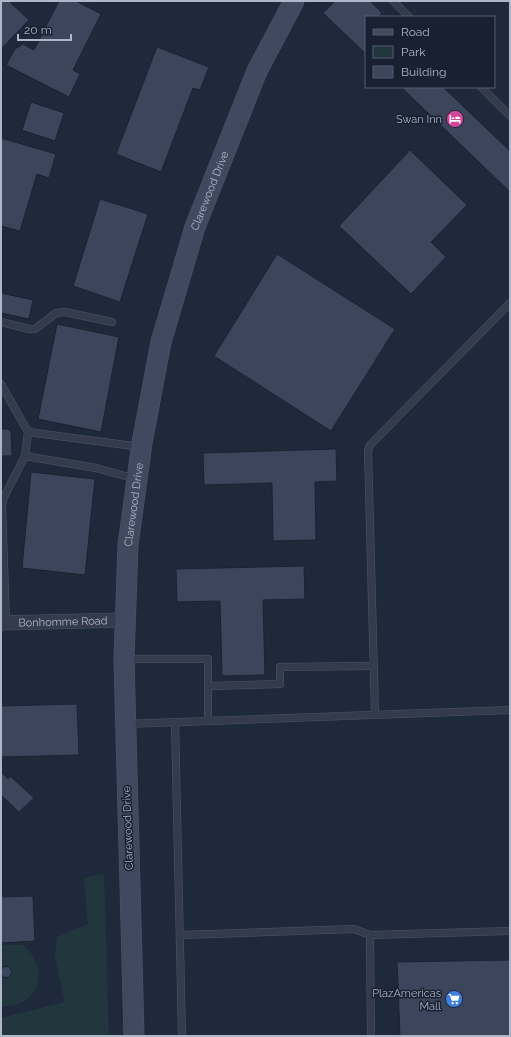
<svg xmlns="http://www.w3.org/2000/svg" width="511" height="1037" viewBox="0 0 511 1037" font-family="Raleway,sans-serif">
<rect width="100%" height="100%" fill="#1f293c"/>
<g fill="#21373d">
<polygon points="104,874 109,1036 1,1036 1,1018 65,1002 55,957 57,937 88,924 84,878"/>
<path d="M1 945H23C51 968 39 1009 1 1006Z"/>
</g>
<g fill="#3b465d" stroke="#1b2233">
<polygon points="1,1 9,1 29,20 1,49"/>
<polygon points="59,1 76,1 101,14 73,70 80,74 69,97 6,65 15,49 23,44 34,50"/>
<polygon points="335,1 370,1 382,13 378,17 366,17 366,54 323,13"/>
<polygon points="157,47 209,67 200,90 193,88 161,172 116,154"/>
<polygon points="401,87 443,87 510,151 510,192"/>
<polygon points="31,102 64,113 55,141 22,130"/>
<polygon points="1,138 56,154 49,178 37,174 20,231 1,226"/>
<polygon points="410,150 467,205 431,242 446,257 411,294 339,226"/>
<polygon points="100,199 148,214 120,302 73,286"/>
<polygon points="277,254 395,329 331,431 214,356"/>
<polygon points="1,293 33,300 29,319 1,313"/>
<polygon points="57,324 119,337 101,432 38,419"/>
<polygon points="1,429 8,429 11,432 12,456 1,456"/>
<polygon points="336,449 337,481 315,482 316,540 273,541 272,483 204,485 203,453"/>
<polygon points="31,472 95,479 85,575 22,568"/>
<polygon points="304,566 305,599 263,600 265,675 222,676 220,601 177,602 176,569"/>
<polygon points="77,704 79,755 1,757 1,706"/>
<polygon points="1,772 8,779 10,776 34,798 19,812 1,795"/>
<polygon points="33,896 35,941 1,943 1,897"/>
<polygon points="510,960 510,1036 400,1036 397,962"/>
<circle cx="6" cy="972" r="5.5"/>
</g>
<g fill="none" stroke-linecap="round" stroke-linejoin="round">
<defs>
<g id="lane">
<polyline points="393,1 409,17"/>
<polyline points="481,87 510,116"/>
<polyline points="1,322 29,329 35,329 56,313 65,312 112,322"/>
<polyline points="1,384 28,432 25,456 4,497 2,505 6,623"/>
<polyline points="28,432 141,447"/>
<polyline points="25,456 96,468 136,479"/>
<polyline points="126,659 208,659 208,721"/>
<polyline points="208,686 280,684 280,667 373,666"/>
<polyline points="375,715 368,450 370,445 510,303"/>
<polyline points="175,722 182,1036"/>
<polyline points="126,724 510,710"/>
<polyline points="180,935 354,929 370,935"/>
<polyline points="371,1036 370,935 510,931"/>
</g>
<g id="street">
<path id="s1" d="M1 623 125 620"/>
</g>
<g id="secondary">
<path id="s2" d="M134 1036 124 659 128 545 142 443 161 342 195 227 257 71 294 1"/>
</g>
</defs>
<use href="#lane" stroke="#4e5667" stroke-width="8"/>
<use href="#street" stroke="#4e5667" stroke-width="15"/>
<use href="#secondary" stroke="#4e5667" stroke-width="21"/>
<use href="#lane" stroke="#333b4c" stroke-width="7"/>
<use href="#street" stroke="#333b4c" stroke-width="14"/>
<use href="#secondary" stroke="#414960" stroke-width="20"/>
</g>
<defs>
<symbol id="hotel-disc" viewBox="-11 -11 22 22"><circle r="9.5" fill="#d1479c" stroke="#192031"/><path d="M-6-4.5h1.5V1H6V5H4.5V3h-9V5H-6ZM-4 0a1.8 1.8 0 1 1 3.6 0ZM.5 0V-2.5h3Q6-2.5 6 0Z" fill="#fff"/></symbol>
<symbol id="supermarket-disc" viewBox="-11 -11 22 22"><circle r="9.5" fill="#3f7fe0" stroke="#192031"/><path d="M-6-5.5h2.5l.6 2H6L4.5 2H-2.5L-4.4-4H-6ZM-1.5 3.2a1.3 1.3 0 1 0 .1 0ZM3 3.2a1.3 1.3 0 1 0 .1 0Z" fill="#fff"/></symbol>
</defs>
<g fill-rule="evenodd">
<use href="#hotel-disc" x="445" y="109" width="20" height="20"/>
<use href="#supermarket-disc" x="444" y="989" width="20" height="20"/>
</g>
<g text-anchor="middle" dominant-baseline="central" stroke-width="3" stroke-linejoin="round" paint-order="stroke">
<g font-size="11" fill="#aeb6c9" stroke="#192031" text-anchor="end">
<text x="442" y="119">Swan Inn</text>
<text x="441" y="993">PlazAmericas<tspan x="441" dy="13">Mall</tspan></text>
</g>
<g font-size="11" fill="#aeb6c9" stroke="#192031">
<text stroke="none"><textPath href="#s2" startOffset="856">Clarewood Drive</textPath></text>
<text stroke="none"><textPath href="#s2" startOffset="532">Clarewood Drive</textPath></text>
<text stroke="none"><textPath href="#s1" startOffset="62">Bonhomme Road</textPath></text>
<text transform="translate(128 828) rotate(-92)">Clarewood Drive</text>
</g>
</g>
<rect width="511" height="1037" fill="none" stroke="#aeb6c9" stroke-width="4"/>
<rect x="365" y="16" width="130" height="72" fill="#192031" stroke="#555c6e"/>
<rect x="373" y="29" width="20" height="6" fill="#414960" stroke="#555c6e"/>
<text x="401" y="36" font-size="12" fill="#aeb6c9">Road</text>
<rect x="373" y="46" width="20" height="12" fill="#21373d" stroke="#555c6e"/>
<text x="401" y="56" font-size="12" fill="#aeb6c9">Park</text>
<rect x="373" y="66" width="20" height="12" fill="#3b465d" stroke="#555c6e"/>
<text x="401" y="76" font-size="12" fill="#aeb6c9">Building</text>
<path d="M18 34v6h53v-6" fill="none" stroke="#aeb6c9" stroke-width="2"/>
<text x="24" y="34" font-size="12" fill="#aeb6c9" stroke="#192031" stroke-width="3" paint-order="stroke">20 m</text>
</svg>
